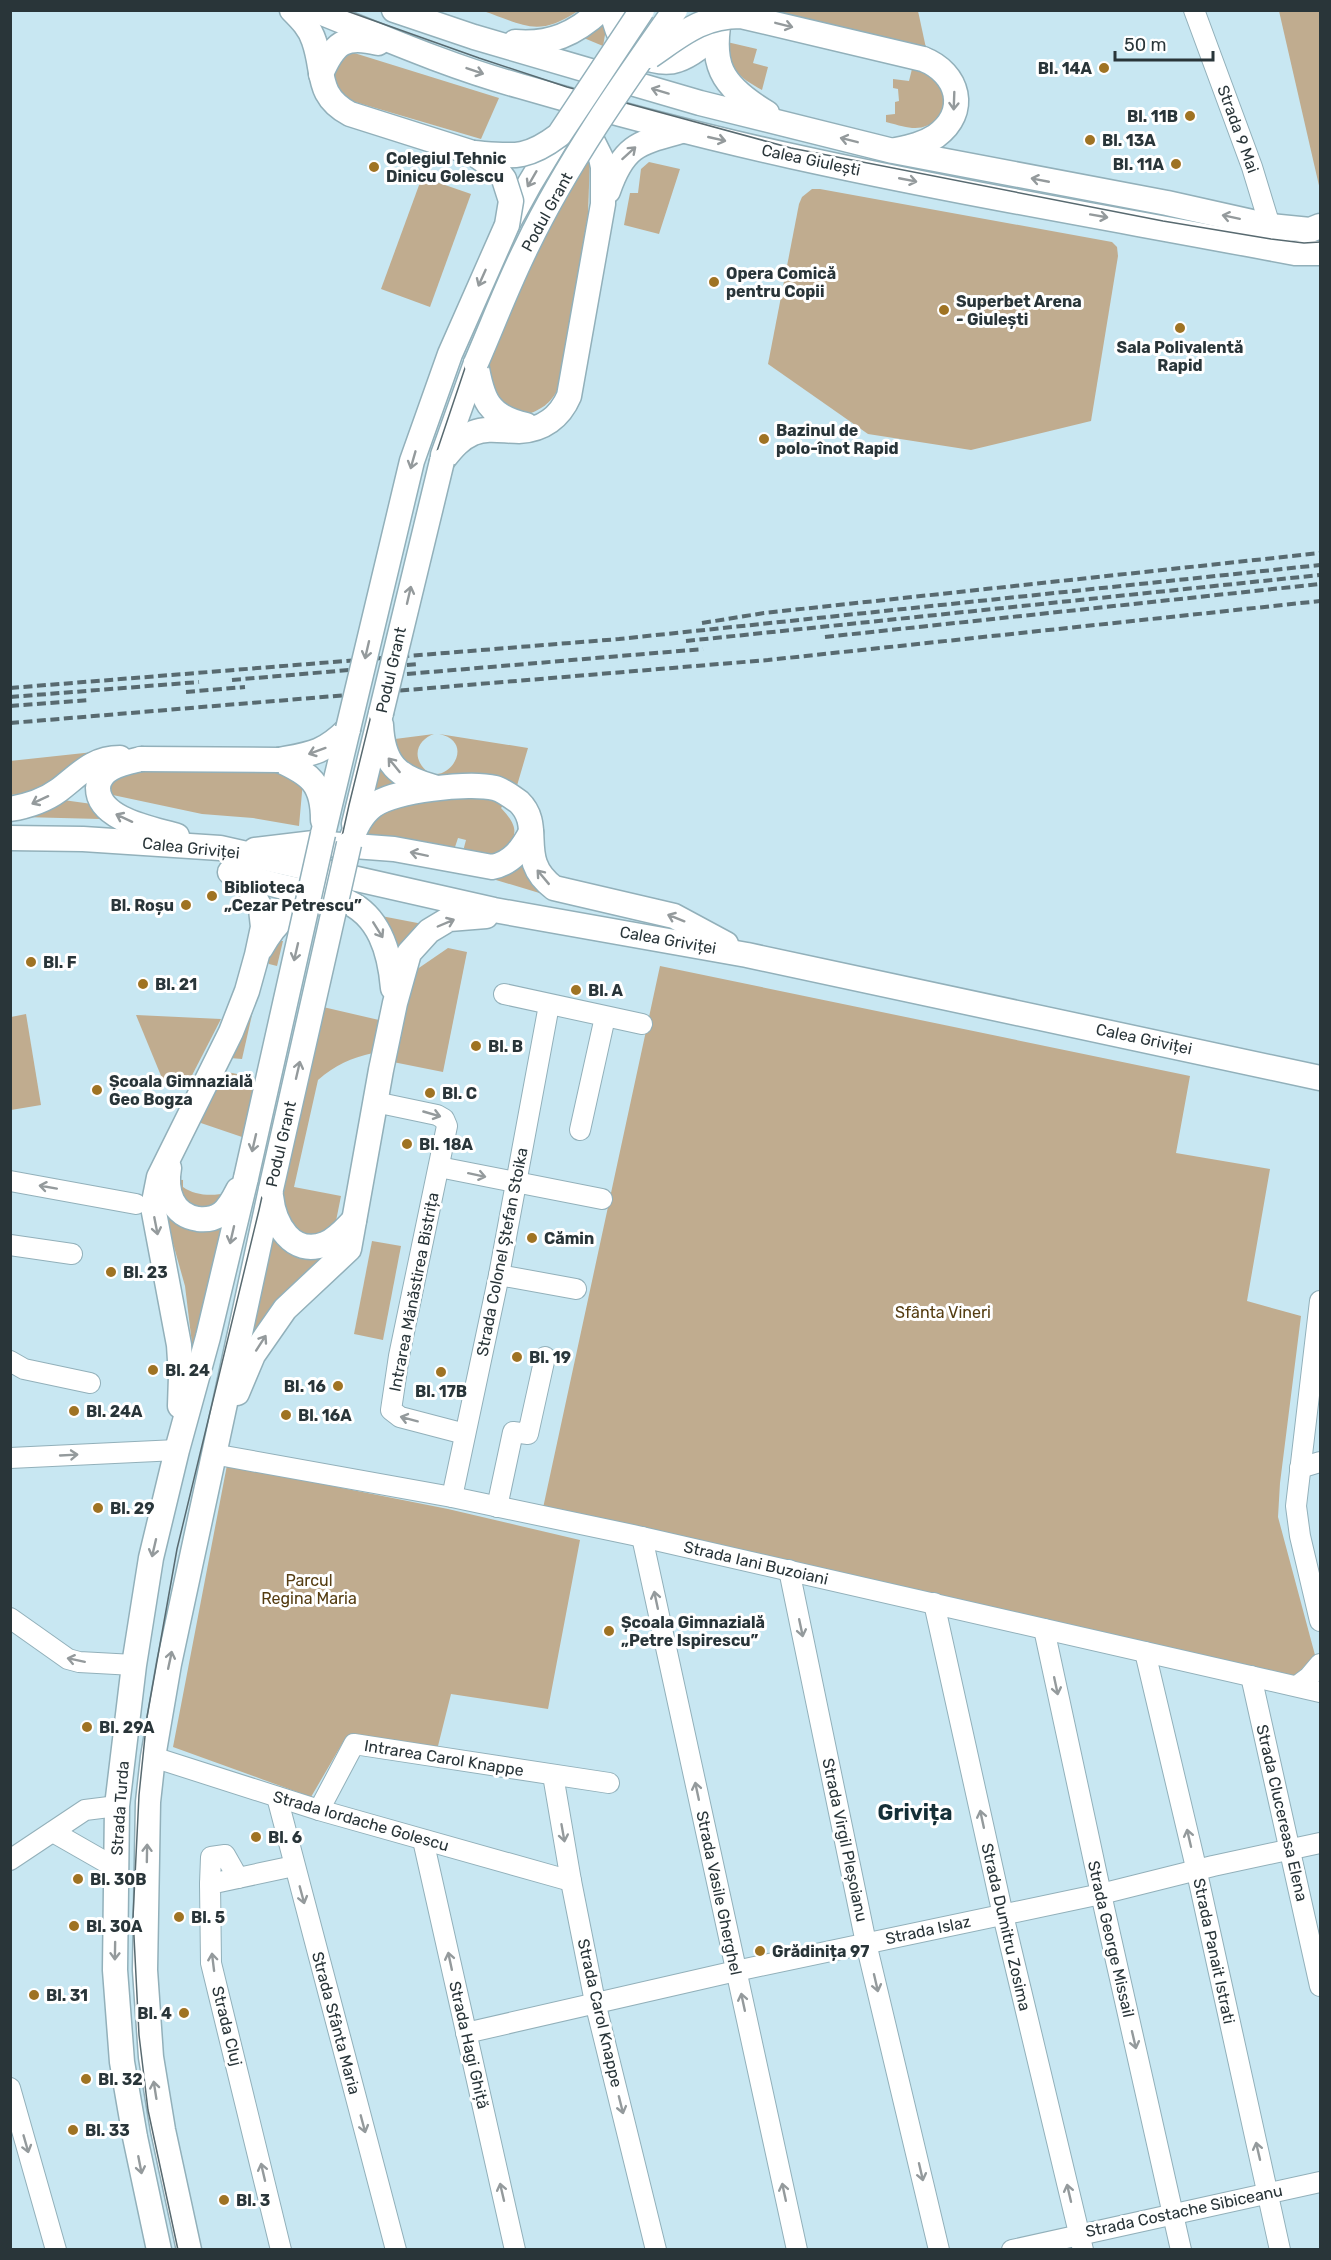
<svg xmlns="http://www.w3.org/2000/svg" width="1331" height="2260" viewBox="0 0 1331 2260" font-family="Rubik,sans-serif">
<rect width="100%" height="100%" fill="#c8e7f2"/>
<g fill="#c0ac8f">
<path d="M483 11H578C537 38 525 25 483 11Z"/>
<polygon points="745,11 918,11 926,48"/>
<polygon points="1279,11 1320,11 1320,190"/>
<polygon points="609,13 603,46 579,36"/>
<path d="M727 42 757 49 753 63 768 67 762 90C737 76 732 71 727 42Z"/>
<path d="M351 52 499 98 481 139 355 102C337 93 331 82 334 62Z"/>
<path d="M914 61 947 85 944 116C920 133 913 129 886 122V115L895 114V102L899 101 898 89 893 88V79L909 81Z"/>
<path d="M590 157 588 214 558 389C550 404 542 409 526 415L496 404 486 368 526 275 551 223Z"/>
<polygon points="649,162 680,169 659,234 624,225 630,193 638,193 641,169"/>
<polygon points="422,177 471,194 430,307 381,289"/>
<polygon points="812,189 820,189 1112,242 1117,247 1118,256 1091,421 971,450 868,434 768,364 799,204 802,197"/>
<path d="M434 734C422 738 413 750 420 763 439 797 482 743 439 734L528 748 516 789 501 808C523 831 515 838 498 860L462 855 466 840 458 838 453 853 361 836 376 765 395 739Z"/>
<polygon points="112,750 48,790 11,795 10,761"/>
<polygon points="171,771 281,771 303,781 299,826 253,818 202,814 108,794 107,787 121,772"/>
<polygon points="56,799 92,804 101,813 100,819 22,817"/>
<polygon points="522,864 530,882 546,895 476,874"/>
<polygon points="376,915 428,925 399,961"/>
<polygon points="279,941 283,941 277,966 269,964 267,961 274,945"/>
<polygon points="448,948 467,952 443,1072 393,1062 413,972"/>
<polygon points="660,966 1190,1076 1176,1153 1270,1169 1247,1301 1301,1316 1280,1483 1278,1517 1315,1655 1293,1678 543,1508"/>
<polygon points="254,1006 242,1059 230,1058"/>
<path d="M323 1007 379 1020 373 1053C351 1058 335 1065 318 1080L294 1187 341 1196 334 1231 301 1240 282 1205 289 1159Z"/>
<polygon points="26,1014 41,1105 11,1110 11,1017"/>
<polygon points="136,1015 221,1019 186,1087 171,1088 164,1083"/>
<polygon points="222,1071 237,1074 236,1085 254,1089 242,1137 195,1121"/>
<path d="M174 1179 183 1180V1187C195 1196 213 1196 227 1193L222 1204 192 1212Z"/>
<polygon points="166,1205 224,1225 193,1352 185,1286 169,1229"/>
<polygon points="270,1234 338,1246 243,1362"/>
<polygon points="372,1241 401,1246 383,1340 354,1334"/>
<polygon points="227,1465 448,1509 580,1540 548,1709 451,1694 437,1750 363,1742 346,1737 311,1797 173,1747"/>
</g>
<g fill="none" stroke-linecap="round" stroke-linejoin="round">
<defs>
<g id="minor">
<polyline points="1194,10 1252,167 1270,226 1271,238"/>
<polyline points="504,994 642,1024"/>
<polyline points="375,1102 437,1115 444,1119 447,1126 399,1356 391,1410 400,1417 465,1434"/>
<polyline points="580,1130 605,1017"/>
<polyline points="439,1167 602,1199"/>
<polyline points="10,1181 136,1204"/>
<polyline points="10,1245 72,1254"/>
<polyline points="499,1275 576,1289"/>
<polyline points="1320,1301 1296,1506 1300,1536 1320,1621"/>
<polyline points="10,1361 24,1369 90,1383"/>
<polyline points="213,1454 452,1497 633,1535 1320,1692"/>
<polyline points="10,1458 177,1450"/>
<polyline points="1300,1468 1320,1462"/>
<polyline points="452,1497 499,1275 549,1005"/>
<polyline points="497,1507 513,1432 528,1434 545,1357"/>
<polyline points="642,1537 797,2250"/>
<polyline points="789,1570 866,1943 939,2250"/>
<polyline points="934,1603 1003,1915 1083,2250"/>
<polyline points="10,1618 68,1659 79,1662 134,1665"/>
<polyline points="1044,1629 1101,1894 1181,2250"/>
<polyline points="1145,1652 1194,1859 1280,2250"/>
<polyline points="1251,1676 1320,1986"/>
<polyline points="1297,1686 1309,1677 1320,1664"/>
<polyline points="153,1757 319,1810 571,1881"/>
<polyline points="553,1775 571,1881 595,2002 656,2250"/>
<polyline points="277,1797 396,2250"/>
<polyline points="319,1810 354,1744 609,1783"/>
<polyline points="53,1832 116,1868"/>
<polyline points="423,1840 515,2250"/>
<polyline points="10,1860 85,1810 117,1806"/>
<polyline points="210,1884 211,1857 225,1855 238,1878"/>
<polyline points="466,2033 736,1971 1101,1894 1213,1866 1320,1843"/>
<polyline points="10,2088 56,2250"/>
<polyline points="281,2250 211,1963 210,1884 294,1866"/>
<polyline points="1012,2250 1320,2182"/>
</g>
<g id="major">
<path d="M292 10C301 19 310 28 314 41 325 72 315 95 350 114L473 153"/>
<path d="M315 10C382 37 450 67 520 86 610 112 700 136 791 156 958 193 1127 221 1295 253H1320"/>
<polyline points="394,10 474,37 700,103 893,151 1167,203 1270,226 1310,230 1320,226"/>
<path d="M612 10C617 36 626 55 653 60 661 62 669 63 677 60 692 55 704 44 715 34"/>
<path d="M721 10C709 64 720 85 767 113"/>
<path d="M515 42C550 45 575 34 601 10"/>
<path d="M321 74C334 44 344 34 378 43"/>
<path d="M896 150C910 147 924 144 936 136 969 112 959 73 923 59"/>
<path d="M608 191C624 145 638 143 682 131"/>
<polyline points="507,225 530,183 559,135"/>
<path d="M476 363C482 399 488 417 526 425"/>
<polyline points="443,455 476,363"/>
<path d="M442 461C451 450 459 439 473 433 488 427 503 431 519 431 543 430 560 417 569 396L603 204V167L601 158 593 142 576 124"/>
<path d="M381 725C383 764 397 777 434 787"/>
<path d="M141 759C125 763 99 767 98 788 98 820 154 829 177 836"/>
<path d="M279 760C310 774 323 783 323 820"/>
<path d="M279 760C311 754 324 753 348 729"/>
<path d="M10 809C28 806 44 801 59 790 79 775 92 758 120 758"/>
<polyline points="354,824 381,713"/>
<polyline points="323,834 348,729"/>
<polyline points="10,838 83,839 220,848 494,910 747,955 1320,1078"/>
<path d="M349 844C355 830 360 816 373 806 393 790 470 782 495 788 503 790 512 797 519 802 545 827 515 859 554 888L674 916 726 944"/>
<path d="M255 850 314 843 394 849 492 867C512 863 522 849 531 832"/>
<path d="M234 873C258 881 282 887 307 892 318 894 332 895 343 900 380 914 390 953 393 988"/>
<path d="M261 948C277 920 291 906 324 902"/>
<path d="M169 1168C165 1191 172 1215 198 1219 206 1220 215 1218 221 1214 229 1208 234 1198 238 1190"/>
<path d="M271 1196C274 1224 292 1257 325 1244 337 1239 345 1229 354 1220"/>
<polyline points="237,1393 253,1355 285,1309 349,1249 381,1070 395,1003 409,953 429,931 449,919 486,916"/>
<polyline points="180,1406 181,1376 179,1345 153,1207 159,1177 231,1032 247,991 257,955 263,927 261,909 250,889 230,872"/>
<polyline points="159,2250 135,2137 122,2062 115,1970 117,1806 134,1665 151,1558 177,1450 208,1337 246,1178"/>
<polyline points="189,2250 163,2130 151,2057 145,1970 148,1802 153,1757 169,1664 271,1189"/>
</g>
</defs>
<use href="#minor" stroke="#92b0ba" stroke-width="22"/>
<use href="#major" stroke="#92b0ba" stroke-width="27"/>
<use href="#minor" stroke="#fff" stroke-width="20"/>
<use href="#major" stroke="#fff" stroke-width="24"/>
<g stroke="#586a70" stroke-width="1.5">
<polyline points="344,10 479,58 567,87 791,148 1163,221 1271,239 1304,243 1320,242"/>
<polyline points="178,2250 148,2110 139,2035 133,1917 139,1795 147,1717 177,1549 259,1210 349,805 433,463 467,362 517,247 566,161 665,10"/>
</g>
<g stroke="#586a70" stroke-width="4" stroke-dasharray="9 4.5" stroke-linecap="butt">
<polyline points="702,623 764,613 1320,553"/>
<polyline points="825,637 1320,584"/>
<polyline points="686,641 1320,575"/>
<polyline points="407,674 703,649"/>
<polyline points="232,680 420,664"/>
<polyline points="10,688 619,639 1320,565"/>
<polyline points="186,692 245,687"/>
<polyline points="10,697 199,682"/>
<polyline points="10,706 90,700"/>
<polyline points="10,723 768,660 1320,601"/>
</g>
<defs>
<g id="major-bridge">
<path d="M650 56C681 35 701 16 741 16L923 59"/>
<path d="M473 153C513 156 526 160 559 135L642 10"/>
<path d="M476 363C493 324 508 284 527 246 567 163 622 85 675 10"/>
<polyline points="381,713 442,461"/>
<polyline points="348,729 412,461 450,354 507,225 511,201 504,179 497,170 473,153"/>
<polyline points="141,759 279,760"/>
<polyline points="246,1178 323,834"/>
<polyline points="271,1189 349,844"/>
</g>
</defs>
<use href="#major-bridge" stroke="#92b0ba" stroke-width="27" stroke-linecap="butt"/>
<use href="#major-bridge" stroke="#fff" stroke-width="24"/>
</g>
<defs><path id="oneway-shaft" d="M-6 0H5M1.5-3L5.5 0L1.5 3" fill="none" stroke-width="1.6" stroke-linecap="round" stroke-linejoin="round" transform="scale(1.5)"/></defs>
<g stroke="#949a9c">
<use href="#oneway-shaft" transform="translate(784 25) rotate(14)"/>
<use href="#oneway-shaft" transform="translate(475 71) rotate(19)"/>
<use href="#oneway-shaft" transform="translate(660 91) rotate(-163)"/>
<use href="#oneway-shaft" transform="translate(954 101) rotate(92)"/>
<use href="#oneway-shaft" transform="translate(717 139) rotate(13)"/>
<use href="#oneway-shaft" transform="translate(849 140) rotate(-166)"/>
<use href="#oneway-shaft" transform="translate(629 153) rotate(-42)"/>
<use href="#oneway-shaft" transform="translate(532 179) rotate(120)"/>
<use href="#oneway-shaft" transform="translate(908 180) rotate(11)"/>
<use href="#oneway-shaft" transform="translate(1040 180) rotate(-169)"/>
<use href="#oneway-shaft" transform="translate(1099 216) rotate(10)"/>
<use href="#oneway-shaft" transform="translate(1231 217) rotate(-168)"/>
<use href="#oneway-shaft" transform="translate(482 278) rotate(114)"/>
<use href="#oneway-shaft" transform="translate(413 460) rotate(106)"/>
<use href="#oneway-shaft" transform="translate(409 595) rotate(-77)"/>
<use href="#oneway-shaft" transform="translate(367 650) rotate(103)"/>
<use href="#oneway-shaft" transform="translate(317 751) rotate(160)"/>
<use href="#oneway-shaft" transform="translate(394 765) rotate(-129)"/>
<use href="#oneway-shaft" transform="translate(40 800) rotate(155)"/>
<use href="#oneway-shaft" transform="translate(124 818) rotate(-155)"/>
<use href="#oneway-shaft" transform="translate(419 854) rotate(-168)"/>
<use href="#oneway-shaft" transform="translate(543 877) rotate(-130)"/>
<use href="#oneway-shaft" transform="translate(676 918) rotate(-158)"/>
<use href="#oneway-shaft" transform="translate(446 923) rotate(-23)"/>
<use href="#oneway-shaft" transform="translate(378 930) rotate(58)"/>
<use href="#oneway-shaft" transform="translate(296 952) rotate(103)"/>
<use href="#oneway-shaft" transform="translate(298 1070) rotate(-77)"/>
<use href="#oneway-shaft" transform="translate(432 1114) rotate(16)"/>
<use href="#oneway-shaft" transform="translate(254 1143) rotate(103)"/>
<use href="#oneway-shaft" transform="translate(477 1175) rotate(12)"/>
<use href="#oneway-shaft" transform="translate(48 1187) rotate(-170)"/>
<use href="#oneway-shaft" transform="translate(156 1226) rotate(79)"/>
<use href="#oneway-shaft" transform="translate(232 1235) rotate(103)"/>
<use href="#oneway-shaft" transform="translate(261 1343) rotate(-57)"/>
<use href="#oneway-shaft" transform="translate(409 1419) rotate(-165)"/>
<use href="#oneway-shaft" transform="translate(69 1455) rotate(-3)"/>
<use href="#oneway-shaft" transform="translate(154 1548) rotate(103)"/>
<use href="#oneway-shaft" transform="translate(656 1600) rotate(-102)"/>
<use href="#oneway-shaft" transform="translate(801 1628) rotate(78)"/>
<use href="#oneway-shaft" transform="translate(76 1660) rotate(-168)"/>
<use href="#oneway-shaft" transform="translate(170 1660) rotate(-78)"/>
<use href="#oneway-shaft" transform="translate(1056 1686) rotate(78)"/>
<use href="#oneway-shaft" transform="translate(697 1791) rotate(-102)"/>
<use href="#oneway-shaft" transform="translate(982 1819) rotate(-102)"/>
<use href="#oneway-shaft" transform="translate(563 1833) rotate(80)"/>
<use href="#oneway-shaft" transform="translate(1189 1838) rotate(-103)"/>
<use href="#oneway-shaft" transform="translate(147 1853) rotate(-89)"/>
<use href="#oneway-shaft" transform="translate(302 1895) rotate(75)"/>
<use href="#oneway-shaft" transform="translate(115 1951) rotate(91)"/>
<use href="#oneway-shaft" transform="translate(450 1961) rotate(-102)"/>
<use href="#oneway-shaft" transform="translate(213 1962) rotate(-97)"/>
<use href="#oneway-shaft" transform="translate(876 1983) rotate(77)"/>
<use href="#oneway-shaft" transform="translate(743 2002) rotate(-102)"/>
<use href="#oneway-shaft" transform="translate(1134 2040) rotate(77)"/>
<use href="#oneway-shaft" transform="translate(155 2090) rotate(-99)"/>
<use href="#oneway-shaft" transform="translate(621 2105) rotate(76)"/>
<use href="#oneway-shaft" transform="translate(363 2124) rotate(75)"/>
<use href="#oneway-shaft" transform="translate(26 2144) rotate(74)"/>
<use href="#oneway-shaft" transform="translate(1258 2151) rotate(-103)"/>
<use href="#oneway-shaft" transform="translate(140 2165) rotate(79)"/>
<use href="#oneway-shaft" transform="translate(263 2172) rotate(-103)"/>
<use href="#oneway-shaft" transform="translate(921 2172) rotate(77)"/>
<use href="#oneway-shaft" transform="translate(502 2192) rotate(-103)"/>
<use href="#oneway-shaft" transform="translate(784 2192) rotate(-102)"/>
<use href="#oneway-shaft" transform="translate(1069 2193) rotate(-103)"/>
</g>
<g fill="#9f7323" stroke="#fff" stroke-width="2">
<circle cx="1104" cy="68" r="6"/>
<circle cx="1190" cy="116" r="6"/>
<circle cx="1090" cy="140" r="6"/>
<circle cx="1176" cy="164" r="6"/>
<circle cx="374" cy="167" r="6"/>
<circle cx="714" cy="282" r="6"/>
<circle cx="944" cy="310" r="6"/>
<circle cx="1180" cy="328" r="6"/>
<circle cx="764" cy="439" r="6"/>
<circle cx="212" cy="896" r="6"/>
<circle cx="186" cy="905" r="6"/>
<circle cx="31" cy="962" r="6"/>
<circle cx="143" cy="984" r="6"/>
<circle cx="576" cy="990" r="6"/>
<circle cx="476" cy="1046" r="6"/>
<circle cx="97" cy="1090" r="6"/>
<circle cx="430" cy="1093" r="6"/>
<circle cx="407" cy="1144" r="6"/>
<circle cx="532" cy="1238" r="6"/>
<circle cx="111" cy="1272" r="6"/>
<circle cx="517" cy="1357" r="6"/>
<circle cx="153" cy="1370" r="6"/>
<circle cx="441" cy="1372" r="6"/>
<circle cx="338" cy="1386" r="6"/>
<circle cx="74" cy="1411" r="6"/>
<circle cx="286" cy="1415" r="6"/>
<circle cx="98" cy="1508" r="6"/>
<circle cx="609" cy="1631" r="6"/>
<circle cx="87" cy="1727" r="6"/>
<circle cx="256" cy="1837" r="6"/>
<circle cx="78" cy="1879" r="6"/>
<circle cx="179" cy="1917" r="6"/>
<circle cx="74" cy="1926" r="6"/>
<circle cx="760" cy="1951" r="6"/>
<circle cx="34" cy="1995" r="6"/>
<circle cx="184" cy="2013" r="6"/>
<circle cx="86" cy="2079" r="6"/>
<circle cx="73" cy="2130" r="6"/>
<circle cx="224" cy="2200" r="6"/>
</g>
<g text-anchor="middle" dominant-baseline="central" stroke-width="6" stroke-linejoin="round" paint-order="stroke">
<g font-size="16" font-weight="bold" fill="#293539" stroke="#fff" text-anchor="start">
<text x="1092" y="68" text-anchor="end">Bl. 14A</text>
<text x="1178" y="116" text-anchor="end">Bl. 11B</text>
<text x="1102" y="140">Bl. 13A</text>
<text x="386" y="158">Colegiul Tehnic<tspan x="386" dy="18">Dinicu Golescu</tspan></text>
<text x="1164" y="164" text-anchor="end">Bl. 11A</text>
<text x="726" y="273">Opera Comică<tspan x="726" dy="18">pentru Copii</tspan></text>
<text x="956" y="301">Superbet Arena<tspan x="956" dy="18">- Giulești</tspan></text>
<text x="1180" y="347" text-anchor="middle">Sala Polivalentă<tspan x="1180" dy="18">Rapid</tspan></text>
<text x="776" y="430">Bazinul de<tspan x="776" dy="18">polo-înot Rapid</tspan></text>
<text x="224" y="887">Biblioteca<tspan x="224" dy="18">„Cezar Petrescu”</tspan></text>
<text x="174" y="905" text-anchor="end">Bl. Roșu</text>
<text x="43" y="962">Bl. F</text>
<text x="155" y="984">Bl. 21</text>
<text x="588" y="990">Bl. A</text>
<text x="488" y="1046">Bl. B</text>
<text x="109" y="1081">Școala Gimnazială<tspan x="109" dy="18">Geo Bogza</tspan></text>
<text x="442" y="1093">Bl. C</text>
<text x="419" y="1144">Bl. 18A</text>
<text x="544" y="1238">Cămin</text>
<text x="123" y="1272">Bl. 23</text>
<text x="529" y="1357">Bl. 19</text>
<text x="165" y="1370">Bl. 24</text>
<text x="326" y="1386" text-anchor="end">Bl. 16</text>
<text x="441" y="1391" text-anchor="middle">Bl. 17B</text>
<text x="86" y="1411">Bl. 24A</text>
<text x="298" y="1415">Bl. 16A</text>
<text x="110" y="1508">Bl. 29</text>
<text x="621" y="1622">Școala Gimnazială<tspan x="621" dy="18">„Petre Ispirescu”</tspan></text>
<text x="99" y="1727">Bl. 29A</text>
<text x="268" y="1837">Bl. 6</text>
<text x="90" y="1879">Bl. 30B</text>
<text x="191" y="1917">Bl. 5</text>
<text x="86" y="1926">Bl. 30A</text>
<text x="772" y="1951">Grădinița 97</text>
<text x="46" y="1995">Bl. 31</text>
<text x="172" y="2013" text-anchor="end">Bl. 4</text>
<text x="98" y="2079">Bl. 32</text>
<text x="85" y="2130">Bl. 33</text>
<text x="236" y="2200">Bl. 3</text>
</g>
<g font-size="16" fill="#293539" stroke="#fff">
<text transform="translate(1238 129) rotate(70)">Strada 9 Mai</text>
<text transform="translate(811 160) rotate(12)">Calea Giulești</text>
<text transform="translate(547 212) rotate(-61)">Podul Grant</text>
<text transform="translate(391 670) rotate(-77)">Podul Grant</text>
<text transform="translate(191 848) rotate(6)">Calea Griviței</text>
<text transform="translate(668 940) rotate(10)">Calea Griviței</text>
<text transform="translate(1144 1039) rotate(12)">Calea Griviței</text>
<text transform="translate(281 1144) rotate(-77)">Podul Grant</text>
<text transform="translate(502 1252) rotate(-79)">Strada Colonel Ștefan Stoika</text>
<text transform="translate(414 1292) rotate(-79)">Intrarea Mănăstirea Bistrița</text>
<text transform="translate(756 1563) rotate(13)">Strada Iani Buzoiani</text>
<text transform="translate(444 1758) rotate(9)">Intrarea Carol Knappe</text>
<text transform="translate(120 1808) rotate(-86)">Strada Turda</text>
<text transform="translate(1282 1813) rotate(77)">Strada Clucereasa Elena</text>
<text transform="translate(361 1821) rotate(16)">Strada Iordache Golescu</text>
<text transform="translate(845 1840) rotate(78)">Strada Virgil Pleșoianu</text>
<text transform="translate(719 1893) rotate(78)">Strada Vasile Gherghel</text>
<text transform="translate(1006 1927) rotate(77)">Strada Dumitru Zosima</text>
<text transform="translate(928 1930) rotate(-12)">Strada Islaz</text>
<text transform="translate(1111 1939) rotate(77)">Strada George Missail</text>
<text transform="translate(1214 1951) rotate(78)">Strada Panait Istrati</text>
<text transform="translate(600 2013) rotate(77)">Strada Carol Knappe</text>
<text transform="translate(336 2023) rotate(75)">Strada Sfânta Maria</text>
<text transform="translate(227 2026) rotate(76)">Strada Cluj</text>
<text transform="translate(469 2045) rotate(77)">Strada Hagi Ghiță</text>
<text transform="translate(1184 2211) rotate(-12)">Strada Costache Sibiceanu</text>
</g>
<g font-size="16" fill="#543c11" stroke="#fff">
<text x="943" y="1312">Sfânta Vineri</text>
<text x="309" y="1580">Parcul<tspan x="309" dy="18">Regina Maria</tspan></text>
</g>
<g font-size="22" font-weight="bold" fill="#142f37" stroke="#fff">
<text x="915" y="1812">Grivița</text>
</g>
</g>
<rect width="1331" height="2260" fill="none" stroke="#293539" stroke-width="24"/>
<path d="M1115 51v9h98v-9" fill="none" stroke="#293539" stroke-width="3"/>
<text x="1124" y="51" font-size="18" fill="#293539" stroke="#ffffff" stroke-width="4.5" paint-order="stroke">50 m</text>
</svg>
